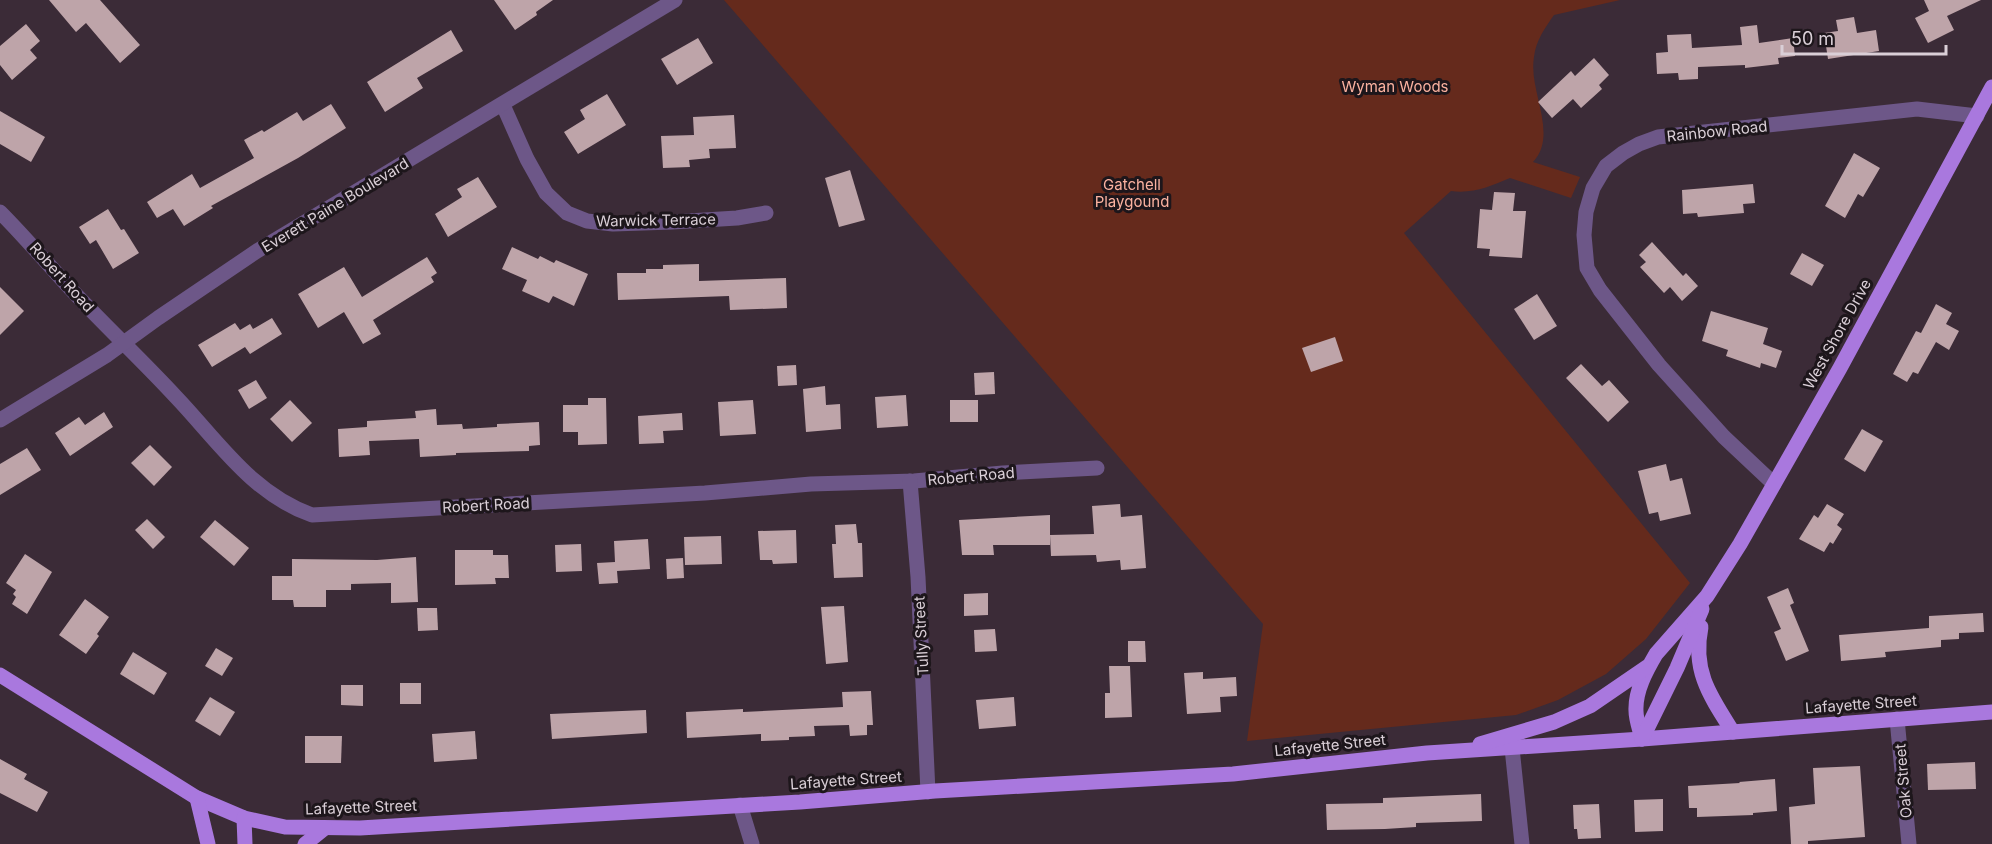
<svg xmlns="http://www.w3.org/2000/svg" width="1992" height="844" viewBox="0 0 1992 844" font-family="Inter,sans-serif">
<rect width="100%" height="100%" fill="#3b2b37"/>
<path fill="#652a1c" d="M724 0H1620L1554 15C1545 28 1536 40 1534 57 1528 91 1559 134 1533 162L1580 177 1571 198 1510 178C1491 186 1473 194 1451 191L1404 233 1690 583 1646 639 1606 674 1558 700 1516 715 1247 741 1263 624Z"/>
<g fill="#bea4a9">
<polygon points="49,0 100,0 140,45 120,63 86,23 76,32"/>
<polygon points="494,0 553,0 536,12 537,15 515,30"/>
<polygon points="1924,0 1981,0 1947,16 1954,30 1928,43 1915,18 1929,11"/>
<polygon points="1854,17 1857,33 1876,30 1879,51 1828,59 1824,33 1838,31 1836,20"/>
<polygon points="26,24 40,41 30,50 37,58 12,80 0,65 0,46"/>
<polygon points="1757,25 1759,43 1793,38 1795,56 1778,58 1779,64 1745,68 1745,65 1698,67 1698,79 1679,80 1678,73 1657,74 1656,53 1668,52 1667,35 1691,34 1692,48 1742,45 1740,27"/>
<polygon points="451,30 463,51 417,78 423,88 385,112 367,82"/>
<polygon points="698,38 713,63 677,85 661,59"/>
<polygon points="1594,58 1609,75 1599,85 1602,89 1581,108 1573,99 1552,118 1538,102 1571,71 1575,76"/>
<polygon points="607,94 626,125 578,154 564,132 585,119 580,110"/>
<polygon points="331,104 346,128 298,158 211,206 213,208 184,226 173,209 157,218 147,202 192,174 200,188 254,158 244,140 262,130 264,132 297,112 303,121"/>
<polygon points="0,111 45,137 31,162 0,144"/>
<polygon points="734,115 736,148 709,149 710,158 689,160 690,167 663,168 661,136 694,135 693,117"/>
<polygon points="1854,153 1880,168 1863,197 1858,194 1845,218 1825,206"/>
<polygon points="850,170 865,220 839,227 825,178"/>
<polygon points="478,177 497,207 448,237 435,214 462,197 457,189"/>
<polygon points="1753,184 1755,203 1743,204 1744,213 1698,217 1697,213 1683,214 1682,190"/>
<polygon points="1494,192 1515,193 1513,211 1526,211 1522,258 1489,256 1490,249 1477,248 1480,209 1492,210"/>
<polygon points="108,209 121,230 124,229 139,253 113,269 96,240 90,244 79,227"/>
<polygon points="1652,242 1683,276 1686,273 1698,286 1682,301 1670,287 1664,293 1640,267 1646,262 1639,255"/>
<polygon points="512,247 538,259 540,256 554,263 556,260 588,274 574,306 553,296 549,303 522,291 527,280 502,269"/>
<polygon points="1802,253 1824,265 1812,286 1790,274"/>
<polygon points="427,257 437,273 431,277 434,282 373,320 381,334 363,344 344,312 318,328 298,294 344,267 362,297"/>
<polygon points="699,264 699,281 786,278 787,308 730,310 729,296 618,300 617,273 646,273 646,269 663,269 663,265"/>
<polygon points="0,287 24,311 0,335"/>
<polygon points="1537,294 1557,326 1534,340 1514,309"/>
<polygon points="1936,304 1952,313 1946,324 1959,331 1949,350 1936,342 1918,374 1913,372 1907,382 1893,374 1916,331 1921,333"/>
<polygon points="1711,311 1768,328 1763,344 1782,351 1776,368 1761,363 1760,368 1726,356 1728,350 1702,341"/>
<polygon points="272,318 282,334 250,354 245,347 212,367 198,345 235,323 240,330 250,324 253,329"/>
<polygon points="1335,337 1343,361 1311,372 1302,348"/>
<polygon points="1581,364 1602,386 1609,380 1629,402 1608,422 1566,378"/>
<polygon points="796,365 797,385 778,386 777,366"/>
<polygon points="994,372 995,394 975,395 974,373"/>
<polygon points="256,380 267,398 249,409 238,390"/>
<polygon points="825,386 826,405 840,404 841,429 806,432 803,389"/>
<polygon points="906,395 908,426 877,428 875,397"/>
<polygon points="588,398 606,398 607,444 578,445 578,432 563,432 563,405 588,405"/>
<polygon points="290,400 312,423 292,442 270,419"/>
<polygon points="753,400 756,434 720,436 718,402"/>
<rect x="950" y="400" width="28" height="22"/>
<polygon points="436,409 437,425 462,424 463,429 497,427 497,424 539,422 540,445 529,446 529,451 456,453 456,455 420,457 419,439 369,441 370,455 339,457 338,429 367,427 367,421 416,418 415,411"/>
<polygon points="104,412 113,427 70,456 55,433 79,417 85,425"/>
<polygon points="682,413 683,430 663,431 664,443 639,444 638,416"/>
<polygon points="1862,429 1883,441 1865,472 1844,459"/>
<polygon points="150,445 172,467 154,486 131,463"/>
<polygon points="27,448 41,470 0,495 0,464"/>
<polygon points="1666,464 1670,481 1682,478 1691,514 1660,521 1658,512 1649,514 1638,471"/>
<polygon points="1120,504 1121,517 1142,515 1146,568 1121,570 1120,560 1097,562 1096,555 1051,556 1050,535 1094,534 1092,506"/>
<polygon points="1827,504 1844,514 1837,525 1842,529 1833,544 1830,542 1824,552 1799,539 1814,515 1818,518"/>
<polygon points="1050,515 1050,545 993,545 994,555 962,555 959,520"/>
<polygon points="147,519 165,537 153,549 135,530"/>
<polygon points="215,520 249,548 234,566 200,537"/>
<polygon points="856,524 858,543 862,543 863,577 834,578 832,544 836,544 835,525"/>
<polygon points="796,530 797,563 773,564 772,560 760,560 758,531"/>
<polygon points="721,536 722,564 685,565 684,537"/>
<polygon points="648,539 650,569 617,571 618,583 599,584 597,563 615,562 614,541"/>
<polygon points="581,544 582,571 556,572 555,545"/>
<polygon points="455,550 493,550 493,555 508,555 509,578 495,578 496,584 455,585"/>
<polygon points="25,554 52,572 27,614 12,604 16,597 13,594 16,590 6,583"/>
<polygon points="416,557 418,602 391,603 391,583 351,584 351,590 326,590 326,607 294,607 293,600 272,600 272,576 292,576 292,559 377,560"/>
<polygon points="683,558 684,578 667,579 666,559"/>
<polygon points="1788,588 1794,603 1790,605 1809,651 1786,661 1774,632 1781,629 1767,597"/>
<polygon points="988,593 988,615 964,616 964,594"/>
<polygon points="85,599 109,617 97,634 99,636 86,654 59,635"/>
<polygon points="844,606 848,662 826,664 821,607"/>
<polygon points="417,608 437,608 438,630 418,631"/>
<polygon points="1983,613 1984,632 1959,633 1959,639 1941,640 1941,647 1885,652 1886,657 1841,661 1839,635 1929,628 1929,616"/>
<polygon points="995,629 997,651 975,652 974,630"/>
<polygon points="1128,641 1145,641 1146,662 1128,662"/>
<polygon points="216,648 233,658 222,676 205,666"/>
<polygon points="133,652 167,673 154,695 120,674"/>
<polygon points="1109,666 1130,666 1132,717 1105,718 1105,693 1110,693"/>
<polygon points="1203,672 1203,679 1236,677 1237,696 1220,697 1221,712 1187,714 1184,673"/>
<rect x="400" y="683" width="21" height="21"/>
<polygon points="341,685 363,685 363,706 341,705"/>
<polygon points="871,691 873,725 867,725 867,735 850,736 849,725 814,726 815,736 789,737 789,740 761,741 761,734 687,738 686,712 743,709 743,712 843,707 842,692"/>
<polygon points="210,697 235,712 220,736 195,721"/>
<polygon points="1014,697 1016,726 979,729 976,700"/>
<polygon points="646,710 647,733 552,739 550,714"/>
<polygon points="475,731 477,759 434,762 432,734"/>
<polygon points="305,736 342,736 341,763 305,763"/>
<polygon points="0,759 27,774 24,779 48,792 37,812 0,793"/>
<polygon points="1975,762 1976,789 1928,790 1927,764"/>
<polygon points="1860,766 1865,837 1808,841 1808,844 1791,844 1789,807 1815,804 1813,768"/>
<polygon points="1775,779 1777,811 1753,813 1753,815 1697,817 1697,808 1689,808 1688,786 1740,783 1739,782"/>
<polygon points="1481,794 1482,821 1416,823 1416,827 1385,829 1327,830 1326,804 1383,803 1383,798"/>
<polygon points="1663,799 1663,831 1635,832 1634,800"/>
<polygon points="1599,804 1601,838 1578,839 1577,829 1574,829 1573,805"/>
</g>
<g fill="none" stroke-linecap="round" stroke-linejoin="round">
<g stroke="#6d5788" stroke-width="15">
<polyline points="503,105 527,159 546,193 567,213 587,221 613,224 672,222 737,218 766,213"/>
<path d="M0 212C24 236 45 261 68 286 103 324 141 359 176 397 218 441 252 494 312 515L705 493 811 484 914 481 1003 473 1097 468"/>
<polyline points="0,420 107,355 158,318 257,251 675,0"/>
<polyline points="910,481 918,577 928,792"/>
<polyline points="1774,484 1724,437 1659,365 1600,290 1587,268 1584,235 1586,212 1593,188 1606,166 1623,153 1639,144 1658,137 1917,109 1977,116"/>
<polyline points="1897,719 1909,844"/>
<polyline points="1512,748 1522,844"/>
<polyline points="740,805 752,844"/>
</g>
<g stroke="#a978de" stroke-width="15">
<path d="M1701 627C1692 671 1710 696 1733 732"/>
<polyline points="0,675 197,798 244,818 285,827 360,828 800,802 935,791 1233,774 1427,753 1642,739 1992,712"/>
<path d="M1642 739C1640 730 1636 720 1636 711 1635 691 1646 671 1656 654L1707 596 1740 544 1840 368 1992 87"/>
<polyline points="1642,739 1677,668 1702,609"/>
<polyline points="1480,744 1554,722 1590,706 1647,667"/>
<polyline points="197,798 208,844"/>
<polyline points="244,818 245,844"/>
<polyline points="305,844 325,828"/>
</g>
</g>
<g text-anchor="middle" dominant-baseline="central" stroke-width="6" stroke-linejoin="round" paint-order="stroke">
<g font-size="15" fill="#fbb2a0" stroke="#1d161b">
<text x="1395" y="86">Wyman Woods</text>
<text x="1132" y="184">Gatchell<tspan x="1132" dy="17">Playgound</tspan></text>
</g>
<g font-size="15" fill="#dacfd7" stroke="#1d161b">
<text transform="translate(1717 131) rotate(-6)">Rainbow Road</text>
<text transform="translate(335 205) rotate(-31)">Everett Paine Boulevard</text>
<text transform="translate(656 220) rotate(-1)">Warwick Terrace</text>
<text transform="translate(62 277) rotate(48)">Robert Road</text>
<text transform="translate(1837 334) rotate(-61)">West Shore Drive</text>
<text transform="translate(971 476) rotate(-5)">Robert Road</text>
<text transform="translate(486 505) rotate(-3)">Robert Road</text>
<text transform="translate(921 636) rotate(-93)">Tully Street</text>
<text transform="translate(1861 704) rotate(-4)">Lafayette Street</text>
<text transform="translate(1330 745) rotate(-6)">Lafayette Street</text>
<text transform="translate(846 780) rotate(-4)">Lafayette Street</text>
<text transform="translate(1903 781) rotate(-95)">Oak Street</text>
<text transform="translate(361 807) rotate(-2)">Lafayette Street</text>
</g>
</g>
<path d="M1782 45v9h164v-9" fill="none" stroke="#dacfd7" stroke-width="3"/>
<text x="1791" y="45" font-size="18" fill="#dacfd7" stroke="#1d161b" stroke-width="4.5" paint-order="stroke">50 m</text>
</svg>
